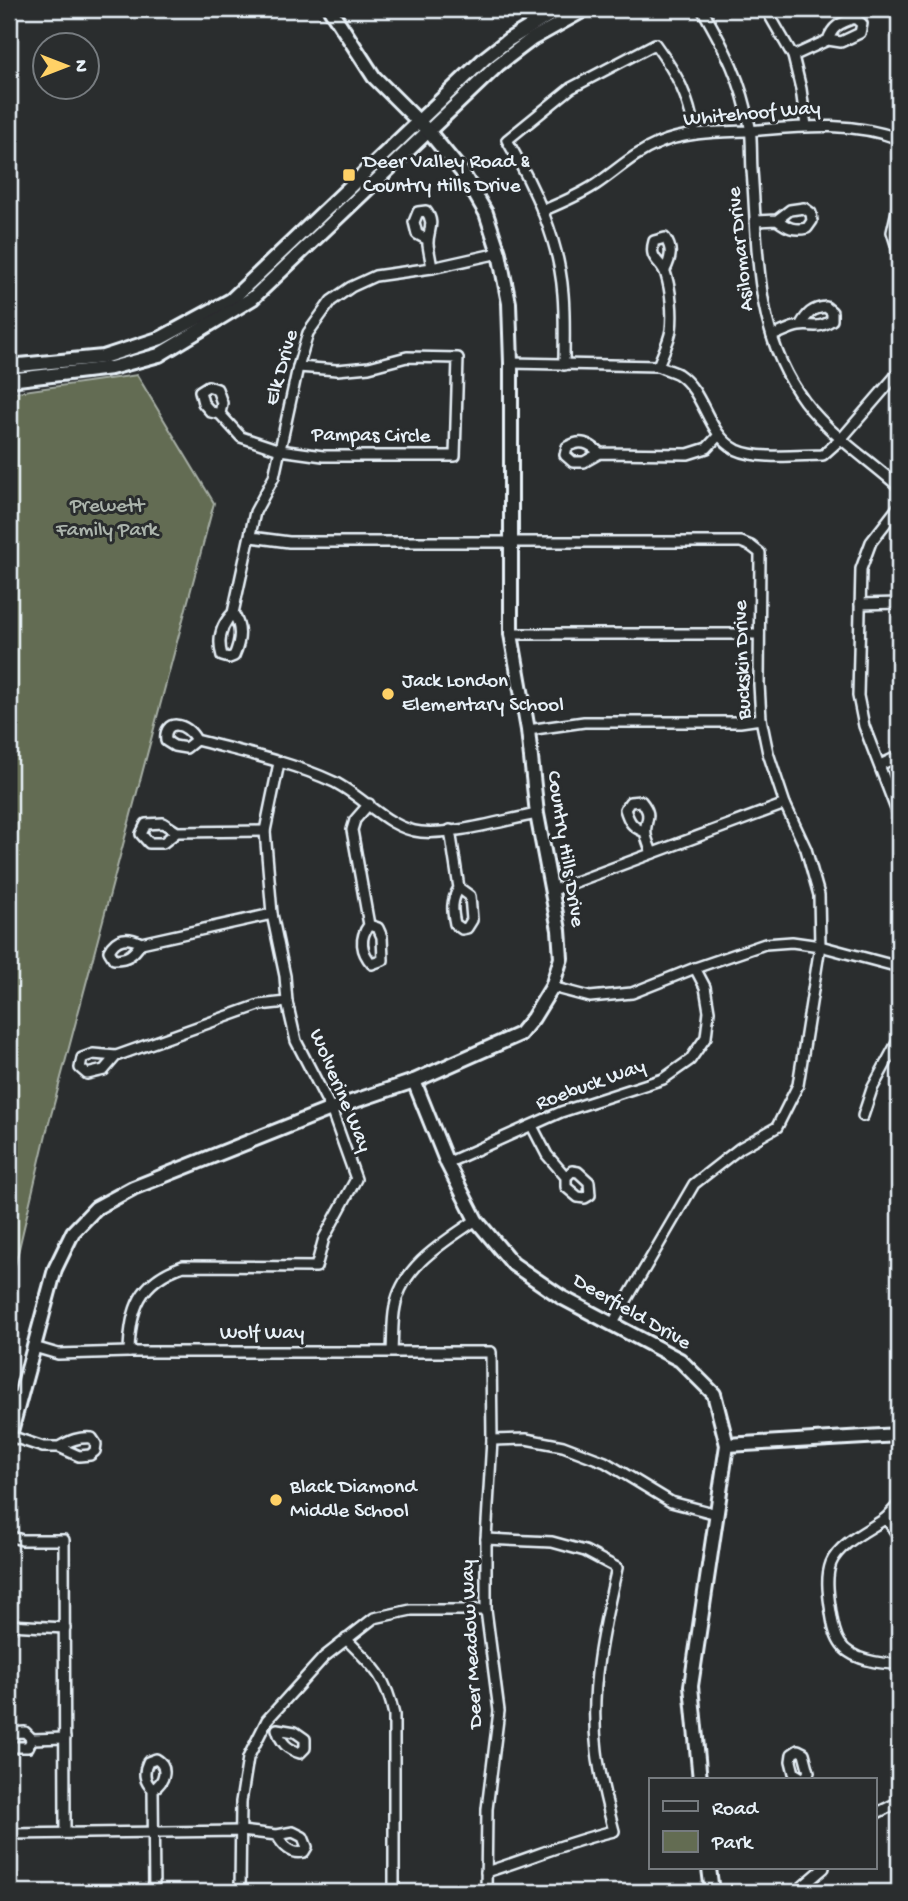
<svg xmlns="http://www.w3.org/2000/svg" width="908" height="1901" viewBox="0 0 908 1901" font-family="'Gochi Hand',sans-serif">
<rect width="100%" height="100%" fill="#2a2d2e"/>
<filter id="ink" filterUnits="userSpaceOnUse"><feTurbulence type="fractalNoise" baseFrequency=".0143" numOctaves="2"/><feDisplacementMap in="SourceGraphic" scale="14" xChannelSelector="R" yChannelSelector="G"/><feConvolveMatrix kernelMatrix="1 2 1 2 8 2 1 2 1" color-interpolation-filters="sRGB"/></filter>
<g filter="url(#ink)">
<polygon fill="#636c52" stroke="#a6aea5" stroke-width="2" points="137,375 214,503 46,1134 9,1291 9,393"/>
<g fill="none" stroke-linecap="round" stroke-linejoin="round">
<defs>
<g id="street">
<path d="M702 9C725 49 742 81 750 127 752 141 751 156 752 170 758 245 754 326 798 392 822 430 866 457 899 487"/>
<polyline points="766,9 793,56 801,89 806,126"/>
<path d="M793 56 828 40 841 42 860 33 862 24 855 18C841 23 833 25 828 40"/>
<polyline points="899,202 892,232 899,254"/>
<path d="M542 211C561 203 578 196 595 185 616 171 633 154 657 144 685 132 717 132 746 131 798 127 850 120 899 139"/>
<path d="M756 221 777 220 790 210 804 208 811 213 812 221 807 228C794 231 788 228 777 220"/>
<path d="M428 240 417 234 414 222 418 212 426 211C436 224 427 231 428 245 429 252 431 261 432 268"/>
<path d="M772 336C781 333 791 327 799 326 814 324 817 330 832 320V312L826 307C812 308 807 314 800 326"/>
<path d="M511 363 658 366C664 369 673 371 678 374 706 393 706 434 737 450 758 460 800 455 823 455L842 438 899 372"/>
<path d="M564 365C564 341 565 317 563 294 559 239 534 187 507 140L571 88 655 44C678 76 688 94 695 134"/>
<path d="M658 366C662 355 669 342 671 330 673 313 671 291 666 275 662 260 648 261 654 241L665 238C673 249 671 258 665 270"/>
<polyline points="220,414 222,403 217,389 208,386 200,391 203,403 211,412 220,414 241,437 280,450 323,456 455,456 458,358 407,357 369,367 337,370 298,367"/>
<path d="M600 453C589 443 581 439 567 447L565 455 573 462H584L600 453 688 454 707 448 719 435"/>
<polyline points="899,506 871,542 861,569 858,696 864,726 899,817"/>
<polyline points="251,537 289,542 741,542 751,546 760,553 759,684 761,719 768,753 785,804 806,849 819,895 820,946 798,1085 777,1127 740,1148 694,1184 613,1323"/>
<polyline points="860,604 899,603"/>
<path d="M233 613C242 627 241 640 234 656L229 658 222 656C217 639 221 625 233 613L255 512 274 477 298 367 308 333 331 301 351 287 375 276 432 268 499 253"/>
<polyline points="511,634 759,634"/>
<polyline points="528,730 584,722 740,722 761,719"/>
<path d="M196 740 186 748 174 746 166 741C163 718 187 722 196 740 242 752 291 762 334 782 363 796 388 829 421 832 454 835 504 820 537 814"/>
<polyline points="880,765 899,756"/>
<path d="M450 830 459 888C451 901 452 910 455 924L462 929 467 928 472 920 470 896 459 888"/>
<polyline points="177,832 163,843 149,843 141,834 146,824 163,823 177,832 265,831"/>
<path d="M645 832C632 827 629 822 625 809L630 802 641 801C655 818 643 820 646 835 647 841 650 847 652 853"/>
<polyline points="551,891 785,804"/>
<path d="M369 925 378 928 382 937 383 960 372 964C361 952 359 938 369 925L352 830 355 820 369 804"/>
<path d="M141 943C133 955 128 959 114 959L109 951C116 937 128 936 141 943L272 914"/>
<polyline points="552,987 590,997 632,993 695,968 765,944 792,942 820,946 899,967"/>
<polyline points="116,1056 104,1070 87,1074 80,1068 82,1058 93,1054 116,1056 259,1005 287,1002"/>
<polyline points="863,1116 872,1089 899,1039"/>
<polyline points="532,1126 547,1155 566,1177 566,1187 578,1197 585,1198 590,1195 589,1182 578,1172 572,1171 566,1177"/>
<polyline points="447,1163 561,1112 663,1079 690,1060 706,1037 709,1011 705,987 695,968"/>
<polyline points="34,1347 58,1354 129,1352 491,1352 492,1440 486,1539 486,1610 499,1711 487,1809 486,1892"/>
<path d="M392 1351C393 1337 392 1321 395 1307 402 1266 444 1242 476 1220"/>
<path d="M129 1352C130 1309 139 1281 183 1266L316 1267 324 1238 356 1179 331 1109 296 1041 287 1002 285 976 272 914 265 831 279 763"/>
<path d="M10 1436 43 1447H59L79 1456 90 1455 95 1451 96 1444 92 1438C78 1437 71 1440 59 1447"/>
<polyline points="492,1440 526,1439 563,1446 605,1462 671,1502 717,1514"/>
<polyline points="886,1518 899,1504"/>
<polyline points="9,1536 22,1540 64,1540 65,1832"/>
<path d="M899 1537 886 1518C869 1530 839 1543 831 1563 826 1576 828 1592 830 1606 832 1618 833 1632 840 1643 850 1660 881 1664 899 1664"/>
<polyline points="9,1625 65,1628"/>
<path d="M346 1639C373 1666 386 1676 394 1715V1892"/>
<path d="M277 1729 295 1732 305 1739V1748L300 1753C287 1749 281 1743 277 1729Z"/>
<polyline points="9,1733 25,1732 32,1739 65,1738"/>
<polyline points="9,1747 28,1747 32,1739"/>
<polygon points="798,1750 804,1753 809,1772 804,1779 794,1773 791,1761 792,1754"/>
<path d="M153 1789C165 1782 169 1766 156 1759L148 1762C143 1772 144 1782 153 1789L154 1892"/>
<polyline points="875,1814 899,1802"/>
<path d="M9 1834 241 1831 277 1835 293 1832 303 1837 307 1847 304 1852C291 1855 283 1846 277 1835"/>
<path d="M486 1872C531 1858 569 1841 614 1831 607 1805 600 1778 597 1751 589 1690 603 1628 617 1568L585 1551 552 1542 486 1539"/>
<polyline points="240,1892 241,1802 248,1758 267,1720 324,1657 374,1618 411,1610 486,1610"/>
<polyline points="796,1892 824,1868"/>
</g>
<g id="secondary">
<polyline points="9,366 103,357 161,338 231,300 485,58 508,40 559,9"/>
<polyline points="9,380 111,368 159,355 253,298 499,64 532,39 586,9"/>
<polyline points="414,1081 447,1163 476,1220 513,1264 561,1297 680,1360 714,1394 727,1445 691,1686 700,1780"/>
<polyline points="9,1439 55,1269 73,1232 96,1208 133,1188 331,1109 414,1081 520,1034 533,1018 552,987 561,958 559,930 537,814 528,730 511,634 511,363 509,303 499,253 486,213 462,172 429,132 374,77 330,9"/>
<polyline points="727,1445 899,1435"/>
<polyline points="709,1868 712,1892"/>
</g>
</defs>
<use href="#street" stroke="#e8f1f8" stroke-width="14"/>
<use href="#secondary" stroke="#e8f1f8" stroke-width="18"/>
<use href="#street" stroke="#2a2d2e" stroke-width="9"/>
<use href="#secondary" stroke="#2a2d2e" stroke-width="12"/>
</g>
</g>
<g fill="#ffd166" stroke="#2a2d2e" stroke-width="2.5">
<rect x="342" y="168" width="14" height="14" rx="3.5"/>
<circle cx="388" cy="694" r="7"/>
<circle cx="276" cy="1500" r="7"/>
</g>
<g text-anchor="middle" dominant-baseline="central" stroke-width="6" stroke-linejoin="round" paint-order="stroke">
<g font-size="21" fill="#e8f1f8" stroke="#2a2d2e">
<text transform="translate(752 115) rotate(-5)">Whitehoof Way</text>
<text transform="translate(742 249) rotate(-96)">Asilomar Drive</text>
<text transform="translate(283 368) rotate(-74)">Elk Drive</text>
<text transform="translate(371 437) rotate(1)">Pampas Circle</text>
<text transform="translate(744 660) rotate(-92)">Buckskin Drive</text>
<text transform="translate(564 849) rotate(81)">Country Hills Drive</text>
<text transform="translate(591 1086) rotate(-20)">Roebuck Way</text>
<text transform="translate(339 1091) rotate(67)">Wolverine Way</text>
<text transform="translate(631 1313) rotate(30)">Deerfield Drive</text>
<text x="262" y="1334">Wolf Way</text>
<text transform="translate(473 1644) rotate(-93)">Deer Meadow Way</text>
</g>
<g font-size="21" fill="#e8f1f8" stroke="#2a2d2e" text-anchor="start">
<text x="363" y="163">Deer Valley Road &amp;<tspan x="363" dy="24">Country Hills Drive</tspan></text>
<text x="402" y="682">Jack London<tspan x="402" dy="24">Elementary School</tspan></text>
<text x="290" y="1488">Black Diamond<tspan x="290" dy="24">Middle School</tspan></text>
</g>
<g font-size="21" fill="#acb5ad" stroke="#2a2d2e">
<text x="107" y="507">Prewett<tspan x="107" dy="24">Family Park</tspan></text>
</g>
</g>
<rect width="908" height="1901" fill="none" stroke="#2a2d2e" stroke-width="35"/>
<rect x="18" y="18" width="873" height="1866" fill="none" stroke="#e8f1f8" stroke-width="2.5" filter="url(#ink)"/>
<rect x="649" y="1778" width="228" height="91" fill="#2a2d2e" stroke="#767b7f" stroke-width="2"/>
<rect x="663" y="1801" width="35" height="10" fill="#2a2d2e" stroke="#767b7f" stroke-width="2"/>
<text x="712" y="1814" font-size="21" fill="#e8f1f8">Road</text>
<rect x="663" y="1831" width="35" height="21" fill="#636c52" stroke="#767b7f" stroke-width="2"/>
<text x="712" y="1848" font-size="21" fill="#e8f1f8">Park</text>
<g transform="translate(66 66) rotate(90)"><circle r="33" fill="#2a2d2e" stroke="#767b7f" stroke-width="2"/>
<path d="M0-5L12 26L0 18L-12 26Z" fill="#ffd166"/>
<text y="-10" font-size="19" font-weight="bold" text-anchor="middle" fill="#e8f1f8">N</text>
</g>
</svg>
